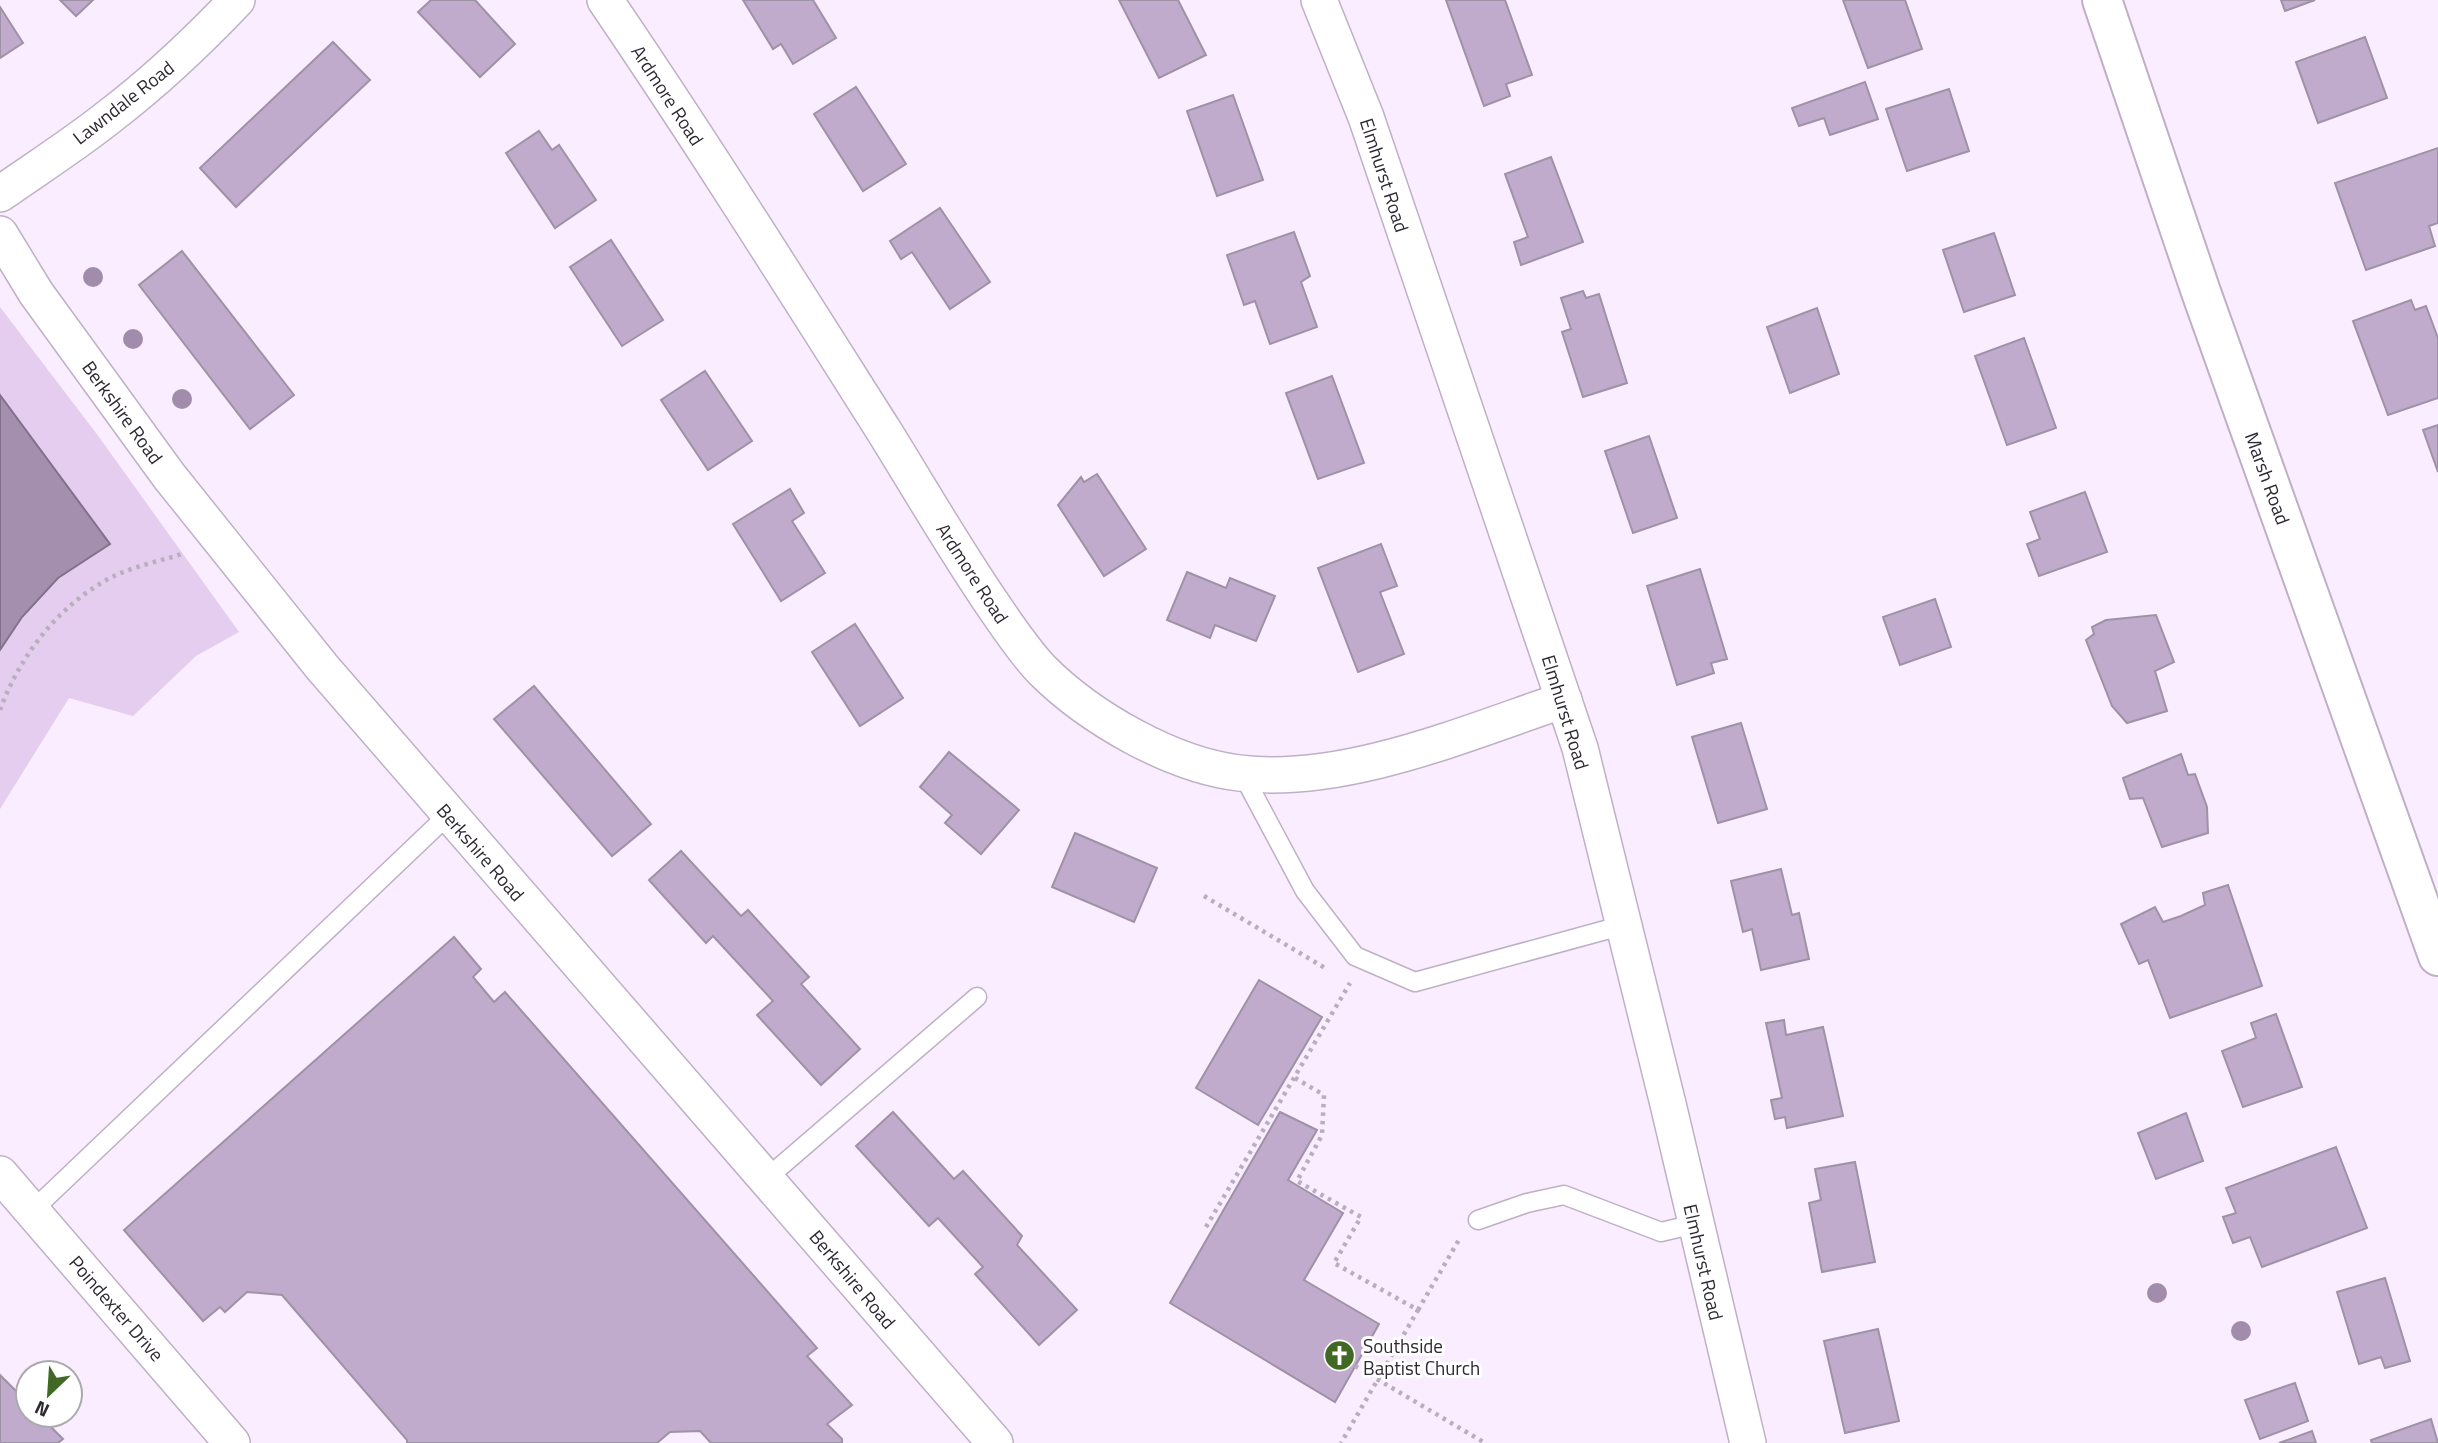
<svg xmlns="http://www.w3.org/2000/svg" width="2438" height="1443" viewBox="0 0 2438 1443" font-family="'Titillium Web',sans-serif">
<rect width="100%" height="100%" fill="#f9edff"/>
<polygon fill="#e4cdef" points="0,307 99,437 239,632 196,656 133,716 69,698 0,809"/>
<polygon fill="#a58faf" stroke="#82718a" stroke-width="2" points="0,395 110,544 58,578 22,617 0,650"/>
<g fill="#c1abcc" stroke="#9f91a6" stroke-width="2">
<polygon points="60,0 93,0 76,16"/>
<polygon points="431,0 475,0 515,44 480,77 418,12"/>
<polygon points="743,0 813,0 836,38 793,64 781,44 773,49"/>
<polygon points="1119,0 1178,0 1206,55 1159,78"/>
<polygon points="1446,0 1505,0 1532,75 1506,84 1510,96 1484,106"/>
<polygon points="1843,0 1905,0 1922,49 1868,68"/>
<polygon points="2281,0 2315,0 2285,11"/>
<polygon points="0,7 23,43 0,58"/>
<polygon points="2365,37 2387,98 2318,123 2296,62"/>
<polygon points="333,42 370,80 236,207 200,168"/>
<polygon points="1865,82 1878,119 1830,135 1824,118 1799,126 1792,108"/>
<polygon points="856,87 906,164 863,191 814,114"/>
<polygon points="1949,89 1969,151 1907,171 1886,109"/>
<polygon points="1233,95 1263,180 1217,196 1187,111"/>
<polygon points="539,131 552,150 559,145 596,200 555,228 506,153"/>
<polygon points="2438,148 2438,223 2429,226 2435,246 2366,270 2335,183"/>
<polygon points="1551,157 1583,242 1521,265 1514,242 1528,237 1505,174"/>
<polygon points="940,208 990,282 950,309 912,252 901,259 890,241"/>
<polygon points="1294,232 1310,276 1301,282 1317,327 1270,344 1255,301 1244,305 1227,255"/>
<polygon points="1994,233 2015,295 1964,312 1943,250"/>
<polygon points="611,240 663,320 622,346 570,267"/>
<polygon points="182,251 294,395 250,429 139,285"/>
<polygon points="1583,291 1586,298 1599,294 1627,383 1583,397 1562,332 1571,329 1561,298"/>
<polygon points="2411,300 2415,310 2426,306 2438,338 2438,398 2388,415 2353,321"/>
<polygon points="1817,308 1839,374 1790,393 1767,327"/>
<polygon points="2024,338 2056,428 2007,445 1975,356"/>
<polygon points="705,371 752,441 708,470 661,400"/>
<polygon points="1332,376 1364,463 1318,479 1286,393"/>
<polygon points="2438,425 2438,472 2423,430"/>
<polygon points="1649,436 1677,518 1633,533 1605,451"/>
<polygon points="1097,474 1146,549 1104,576 1058,505 1081,477 1084,482"/>
<polygon points="790,489 804,513 792,521 825,573 781,601 733,524"/>
<polygon points="2085,492 2107,552 2039,576 2027,544 2040,539 2030,512"/>
<polygon points="1381,544 1397,586 1380,592 1404,654 1358,672 1318,568"/>
<polygon points="1700,569 1727,659 1711,663 1714,673 1677,685 1647,586"/>
<polygon points="1187,572 1226,588 1230,578 1275,596 1256,641 1215,625 1210,638 1167,620"/>
<polygon points="1935,599 1951,647 1900,665 1883,617"/>
<polygon points="2156,615 2174,662 2155,671 2167,711 2127,723 2112,706 2086,640 2094,634 2092,627 2106,620"/>
<polygon points="855,624 903,698 860,726 812,652"/>
<polygon points="534,686 651,824 612,856 494,719"/>
<polygon points="1741,723 1767,809 1718,823 1692,737"/>
<polygon points="949,752 1019,810 981,854 945,823 952,815 920,787"/>
<polygon points="2181,754 2188,775 2195,774 2207,807 2208,833 2162,847 2143,798 2130,799 2123,778"/>
<polygon points="1075,833 1157,868 1134,922 1052,887"/>
<polygon points="681,851 741,916 748,910 809,977 801,984 860,1049 821,1085 757,1015 773,1001 713,936 706,943 649,880"/>
<polygon points="1781,869 1792,915 1799,913 1809,959 1761,970 1752,929 1743,932 1731,881"/>
<polygon points="2228,885 2262,986 2170,1018 2148,960 2139,964 2121,924 2155,907 2163,922 2181,916 2205,905 2203,893"/>
<polygon points="454,937 481,969 473,977 494,1002 505,992 817,1348 807,1356 852,1405 827,1424 842,1439 842,1443 711,1443 700,1431 670,1432 657,1443 407,1443 407,1440 282,1295 247,1292 225,1312 220,1307 203,1321 124,1230"/>
<polygon points="1259,980 1322,1017 1258,1125 1196,1088"/>
<polygon points="2276,1014 2302,1087 2243,1107 2222,1051 2256,1038 2251,1023"/>
<polygon points="1784,1020 1786,1035 1823,1027 1843,1116 1787,1128 1785,1117 1775,1119 1771,1100 1782,1098 1766,1023"/>
<polygon points="893,1112 954,1179 963,1171 1022,1236 1017,1245 1077,1310 1039,1345 975,1274 983,1267 938,1218 929,1226 856,1146"/>
<polygon points="1280,1112 1317,1130 1288,1180 1343,1213 1304,1280 1379,1324 1335,1402 1170,1303"/>
<polygon points="2186,1113 2203,1161 2156,1179 2138,1133"/>
<polygon points="2336,1147 2367,1228 2262,1267 2250,1237 2233,1243 2223,1217 2236,1213 2226,1188"/>
<polygon points="1855,1162 1875,1262 1822,1272 1809,1203 1821,1200 1815,1169"/>
<polygon points="2385,1278 2410,1361 2385,1368 2381,1357 2359,1364 2337,1292"/>
<polygon points="1878,1329 1899,1421 1845,1433 1824,1341"/>
<polygon points="0,1375 28,1403 28,1415 39,1415 63,1439 58,1443 0,1443"/>
<polygon points="2295,1383 2308,1421 2260,1439 2245,1400"/>
<polygon points="2431,1419 2438,1443 2372,1443 2371,1440"/>
<polygon points="2312,1431 2316,1443 2279,1443"/>
</g>
<g fill="none" stroke-linecap="round" stroke-linejoin="round">
<defs>
<g id="service">
<polyline points="1242,773 1305,891 1355,956 1415,982 1624,925"/>
<polyline points="767,1178 977,997"/>
<polyline points="32,1211 449,814"/>
<polyline points="1478,1220 1527,1203 1564,1195 1661,1232 1695,1224"/>
</g>
<g id="minor">
<path d="M605 0C701 141 792 286 884 431 920 489 954 548 993 605 1008 627 1023 650 1042 670 1090 718 1172 765 1239 773 1343 786 1466 733 1564 700"/>
<polyline points="1319,0 1366,117 1580,748 1668,1104 1748,1443"/>
<path d="M0 194C37 168 75 144 110 116 156 81 197 42 237 0"/>
<polyline points="0,234 36,293 169,476 322,667 995,1443"/>
<polyline points="0,1174 232,1443"/>
</g>
<polyline id="tertiary" points="2102,0 2201,292 2438,956"/>
</defs>
<use href="#service" stroke="#bfb0c6" stroke-width="21"/>
<use href="#minor" stroke="#bfb0c6" stroke-width="38"/>
<use href="#tertiary" stroke="#bfb0c6" stroke-width="42"/>
<g stroke="#b8aebd" stroke-width="4.5" stroke-dasharray="3.5 5" stroke-linecap="butt">
<path d="M0 710C20 655 60 603 114 576 135 566 160 561 182 554"/>
<polyline points="1204,896 1325,968"/>
<polyline points="1295,1078 1324,1095 1322,1135 1297,1181 1361,1217 1334,1263 1418,1310 1341,1443"/>
<polyline points="1206,1227 1350,983"/>
<polyline points="1418,1310 1460,1238"/>
<polyline points="1355,1366 1485,1443"/>
</g>
<use href="#service" stroke="#fff" stroke-width="18"/>
<use href="#minor" stroke="#fff" stroke-width="35"/>
<use href="#tertiary" stroke="#fff" stroke-width="38"/>
</g>
<g fill="#a28cac">
<circle cx="93" cy="277" r="10"/>
<circle cx="133" cy="339" r="10"/>
<circle cx="182" cy="399" r="10"/>
<circle cx="2157" cy="1293" r="10"/>
<circle cx="2241" cy="1331" r="10"/>
</g>
<defs>
<symbol id="church-disc" viewBox="-11 -11 22 22"><circle r="9.5" fill="#416925" stroke="#fff"/><path d="M-1.2-6h2.4v3.5h3.3v2.4h-3.3V6h-2.4V-.1h-3.3v-2.4h3.3Z" fill="#fff"/></symbol>
</defs>
<g fill-rule="evenodd">
<use href="#church-disc" x="1322" y="1338" width="35" height="35"/>
</g>
<g text-anchor="middle" dominant-baseline="central" stroke-width="6" stroke-linejoin="round" paint-order="stroke">
<g font-size="19" fill="#2f2a32" stroke="#fff">
<text transform="translate(668 95) rotate(57)">Ardmore Road</text>
<text transform="translate(123 102) rotate(-38)">Lawndale Road</text>
<text transform="translate(1385 175) rotate(72)">Elmhurst Road</text>
<text transform="translate(123 412) rotate(54)">Berkshire Road</text>
<text transform="translate(2268 478) rotate(70)">Marsh Road</text>
<text transform="translate(973 573) rotate(57)">Ardmore Road</text>
<text transform="translate(1566 712) rotate(73)">Elmhurst Road</text>
<text transform="translate(481 852) rotate(49)">Berkshire Road</text>
<text transform="translate(1704 1262) rotate(77)">Elmhurst Road</text>
<text transform="translate(853 1279) rotate(50)">Berkshire Road</text>
<text transform="translate(117 1308) rotate(49)">Poindexter Drive</text>
</g>
<g font-size="19" fill="#2f2a32" stroke="#fff" text-anchor="start">
<text x="1363" y="1345">Southside<tspan x="1363" dy="22">Baptist Church</tspan></text>
</g>
</g>
<g transform="translate(49 1394) rotate(205)"><circle r="33" fill="#ffffff" stroke="#acaaad" stroke-width="2"/>
<path d="M0-5L12 26L0 18L-12 26Z" fill="#416925"/>
<text y="-10" font-size="19" font-weight="bold" text-anchor="middle" fill="#2f2a32">N</text>
</g>
</svg>
